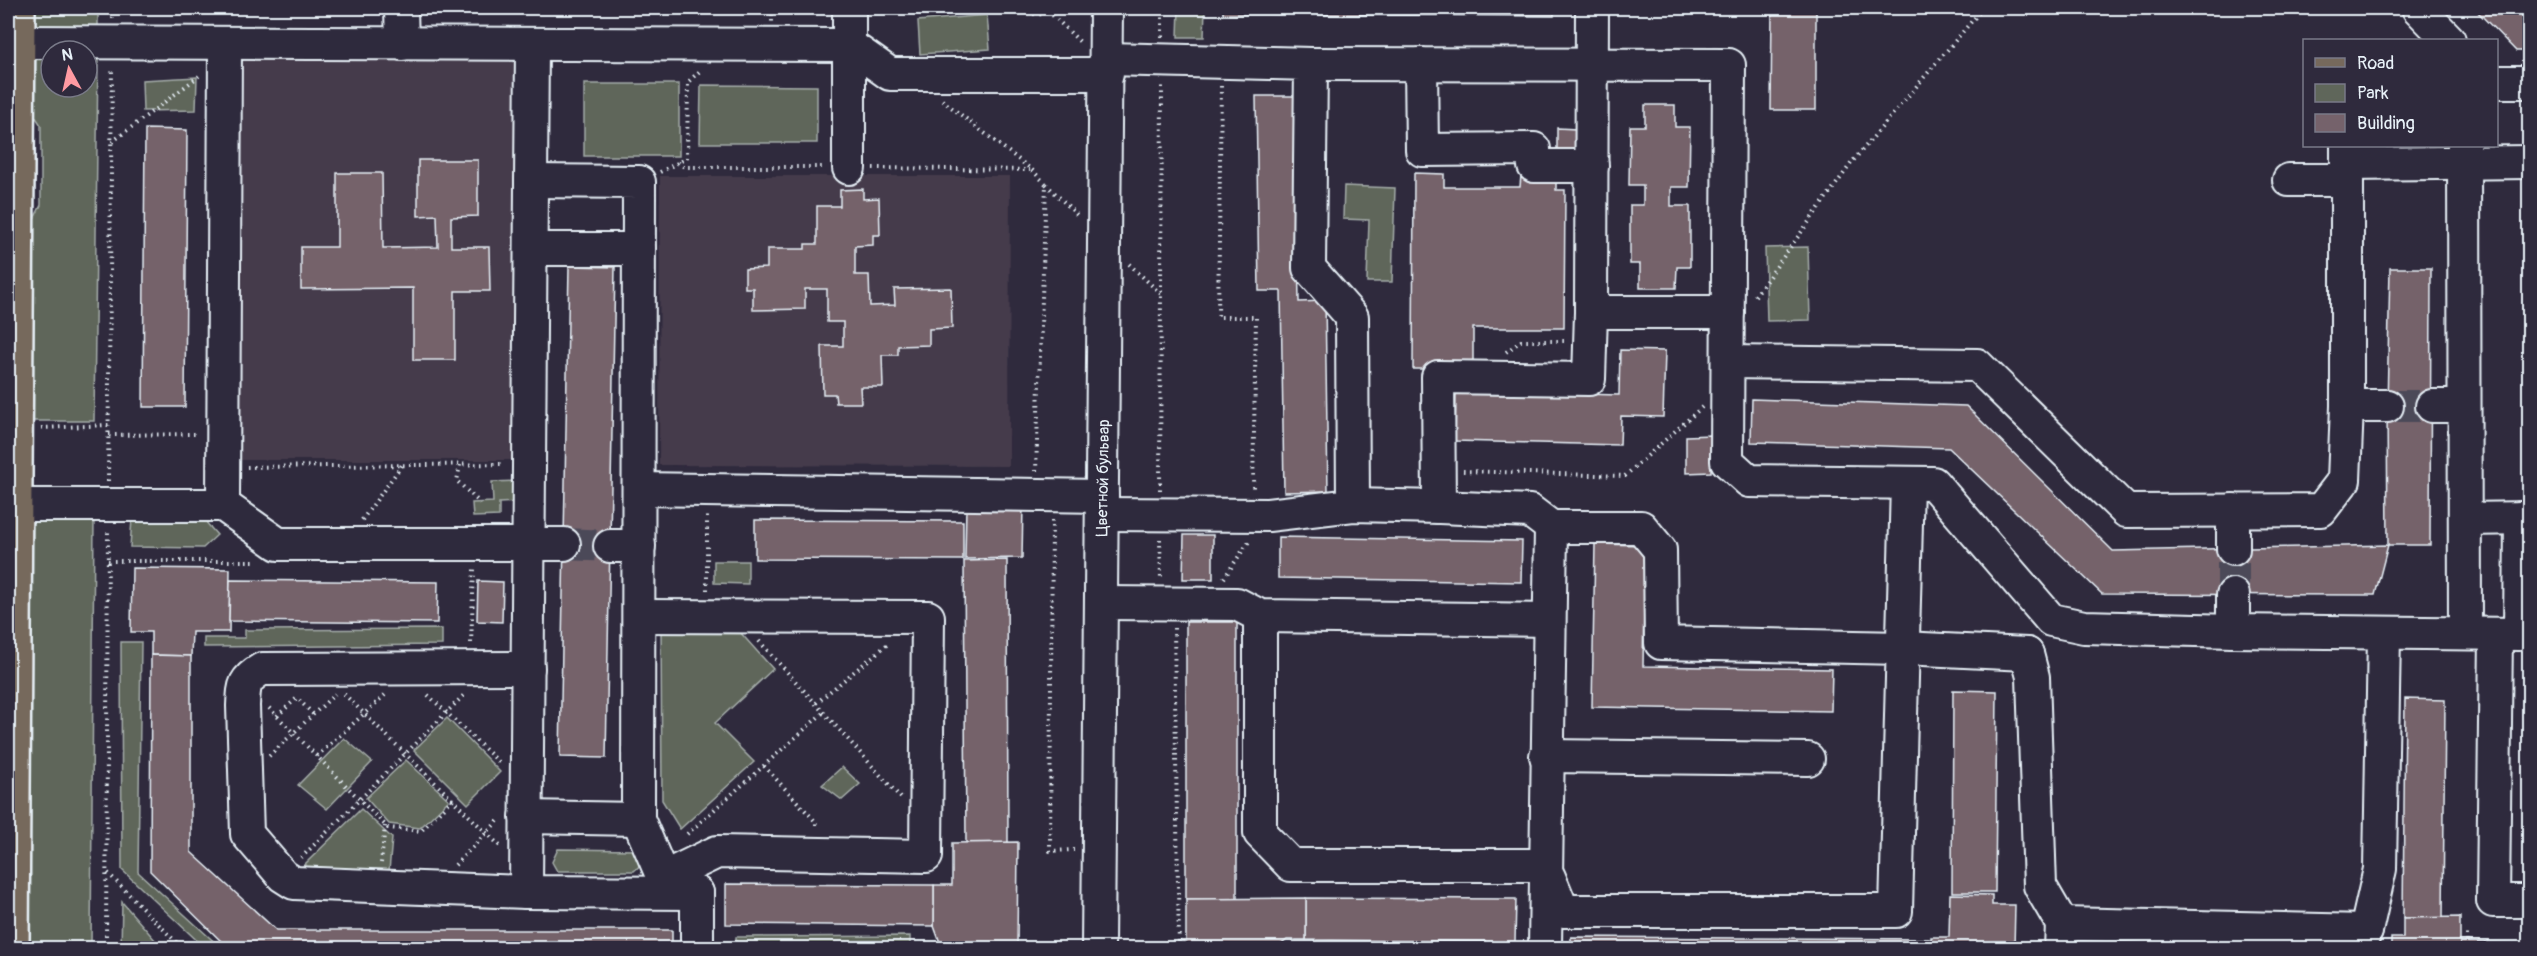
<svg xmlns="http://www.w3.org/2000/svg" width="2537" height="956" viewBox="0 0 2537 956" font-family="Pangolin,sans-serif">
<rect width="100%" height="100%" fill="#2f2a3d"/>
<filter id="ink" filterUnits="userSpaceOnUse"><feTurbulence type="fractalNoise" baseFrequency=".0167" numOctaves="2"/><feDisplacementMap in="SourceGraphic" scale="12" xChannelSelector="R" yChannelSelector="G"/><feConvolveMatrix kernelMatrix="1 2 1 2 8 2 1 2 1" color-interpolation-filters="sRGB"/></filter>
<g filter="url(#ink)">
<g fill="#443b4b">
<rect x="240" y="57" width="275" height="403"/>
<polygon points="660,176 1010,176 1009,466 659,465"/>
</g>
<g fill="#5f665a" stroke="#a4aca9" stroke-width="1.5">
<polygon points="24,8 98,8 98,33 32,27"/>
<polygon points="1179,8 1205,8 1204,37 1178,37"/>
<polygon points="987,15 990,49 920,54 918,21"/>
<polygon points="51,51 51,87 87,87 87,51 98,51 94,421 21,421 23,241 41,205 41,125 23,98 31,57"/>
<polygon points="197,77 196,110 143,111 142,80"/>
<rect x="584" y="84" width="95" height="72"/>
<polygon points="701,85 817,86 817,143 700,143"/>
<polygon points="1344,186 1395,188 1392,282 1367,282 1369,220 1343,219"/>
<polygon points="1808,247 1810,320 1767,321 1765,248"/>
<polygon points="517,481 518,502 499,503 499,516 473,517 472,503 493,502 492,482"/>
<polygon points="94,514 91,948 16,948 20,535 33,518"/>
<polygon points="132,519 204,520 217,535 203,548 130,547"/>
<polygon points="714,561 748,561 748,584 714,583"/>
<polygon points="730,621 773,669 715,723 754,762 680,829 662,800 661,624"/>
<polygon points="442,629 442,645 204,647 204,638 245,638 245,630"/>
<polygon points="121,642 141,642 138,872 221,948 205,948 122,870"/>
<polygon points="447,718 500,772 468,804 414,750"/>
<polygon points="344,738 372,762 327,809 298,785"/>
<polygon points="406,760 449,800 420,828 389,824 366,798"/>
<polygon points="842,767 860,784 842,800 822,785"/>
<polygon points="361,809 392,838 389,871 308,870 303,866"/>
<polygon points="558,849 635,850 646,860 634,871 557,871 552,862"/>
<polygon points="122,902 162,948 121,948"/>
<polygon points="910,936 910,948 736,948 736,937"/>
</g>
<g fill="#75626b" stroke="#e8f1f8" stroke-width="1.5">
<polygon points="1223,8 1554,8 1554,16 1223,14"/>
<polygon points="1772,8 1816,8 1816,110 1771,110"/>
<polygon points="2474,8 2530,8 2530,51 2516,51"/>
<polygon points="1256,96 1295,96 1299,302 1325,301 1328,491 1284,492 1281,291 1259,291"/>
<polygon points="1645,105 1675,105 1675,127 1690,127 1689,187 1671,187 1671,206 1690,206 1690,267 1677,267 1676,288 1640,288 1640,264 1630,264 1630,205 1643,205 1643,185 1629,185 1630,126 1645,126"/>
<polygon points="1557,128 1576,129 1575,160 1557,160"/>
<polygon points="145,129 187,130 185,407 143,407"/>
<polygon points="418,160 478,160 478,216 451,217 451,247 489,247 490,291 455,291 455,360 413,360 413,288 301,289 301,247 337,247 337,173 382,173 383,248 438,247 437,215 418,216"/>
<polygon points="1414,173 1444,174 1444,187 1520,187 1521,175 1556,176 1556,190 1565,190 1564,328 1473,328 1473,369 1413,369"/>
<polygon points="863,189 863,199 879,198 880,235 873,235 873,245 855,246 855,275 869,275 870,306 895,305 894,289 951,288 952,328 929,329 929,345 898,346 898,355 882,355 883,387 860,387 861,403 836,403 835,394 823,394 822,346 843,346 843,322 827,322 827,289 805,289 805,309 753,310 753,288 745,288 745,269 767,268 767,249 805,249 805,244 817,244 817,206 840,206 840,190"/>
<polygon points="569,266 615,267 606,758 560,757"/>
<polygon points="2390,268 2431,268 2430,545 2388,545 2387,406"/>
<polygon points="1620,350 1665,351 1663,417 1621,416 1620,445 1455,441 1456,391 1619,395"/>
<polygon points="1752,399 1966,406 2113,551 2388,545 2375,595 2102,594 1949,448 1751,442"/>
<polygon points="1711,435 1711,472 1686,473 1686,436"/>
<polygon points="1023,504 1022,558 965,559 966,505"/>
<polygon points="755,520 963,521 963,560 755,559"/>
<polygon points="1184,535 1213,535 1213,579 1183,579"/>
<polygon points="1278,537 1522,541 1521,582 1278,578"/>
<polygon points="1595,544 1645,545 1643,666 1832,669 1831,711 1592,707"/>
<polygon points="1007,560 1008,843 966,843 964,561"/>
<polygon points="132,568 230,569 229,632 192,632 191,656 151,655 151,632 131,632"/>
<polygon points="230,580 438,582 437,623 229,621"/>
<polygon points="478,581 503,582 502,622 477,621"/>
<rect x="1186" y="622" width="51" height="277"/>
<polygon points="151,655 191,656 191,852 276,930 672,930 672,948 228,948 150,871"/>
<polygon points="1953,690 1997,691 1995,892 1952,892"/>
<polygon points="2405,699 2445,700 2443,918 2403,918"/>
<polygon points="1018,842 1017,948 942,948 934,926 934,885 952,885 952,843"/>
<polygon points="726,884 934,885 934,926 726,924"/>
<polygon points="1950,894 1992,895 1992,905 2015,905 2014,948 1931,948 1931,937 1949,937"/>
<polygon points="1306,898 1516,899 1515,942 1306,940"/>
<polygon points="1306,898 1306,940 1287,940 1276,948 1186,947 1186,899"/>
<polygon points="2460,917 2460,948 2391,948 2391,938 2403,938 2403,918"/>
<polygon points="1571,937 1929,939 1929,948 1571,948"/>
<polygon points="2460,942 2530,943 2530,948 2460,948"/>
</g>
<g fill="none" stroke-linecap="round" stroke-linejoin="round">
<g stroke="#4b4859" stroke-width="32" stroke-dasharray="32 16" stroke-linecap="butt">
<polyline points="2387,406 2432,406"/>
<polyline points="564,544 610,546"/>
<polyline points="2233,595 2233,549"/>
</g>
<defs>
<g id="minor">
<polyline points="401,8 402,44"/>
<polyline points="849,8 849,168"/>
<polyline points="2418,8 2449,40"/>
<polyline points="17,42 849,45 890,74 1107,74"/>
<polyline points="225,43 223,505 278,544 564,544"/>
<polyline points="1107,59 1311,64 1309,268 1352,317 1353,505"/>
<polyline points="1311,64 1729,65 1727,461 1749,481 1933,483 2051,620 2084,627 2233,631"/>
<polyline points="1421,64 1422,150 1534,149 1534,166 1592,166"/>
<polyline points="2496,82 2530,82"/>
<polyline points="2347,146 2347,164 2530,162"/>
<polyline points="2464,146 2465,633"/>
<polyline points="2289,180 2347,180"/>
<polyline points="531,181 639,182 638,819 663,878 693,892"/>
<polyline points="531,249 639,249"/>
<polyline points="1591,312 1728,312"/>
<polyline points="1728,362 1977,365 2126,511 2321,510 2344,480 2347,406 2347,164"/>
<polyline points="2347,406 2387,406"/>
<polyline points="2432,406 2464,406"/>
<polyline points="639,489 1102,496"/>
<polyline points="14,505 223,505"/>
<polyline points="1439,507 1438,377 1589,379 1591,312 1592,8"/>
<polyline points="1102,514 1268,515 1353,505 1439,507 1530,511 1551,527 1545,948"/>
<polyline points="2465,519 2530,518"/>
<polyline points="1551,527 1641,527 1660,550 1661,643 1902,648 2027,654"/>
<polyline points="610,546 639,546"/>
<polyline points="2233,549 2233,510"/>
<polyline points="2233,595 2233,631 2520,634 2521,518"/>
<polyline points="1102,603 1237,604 1260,616 1548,620"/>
<polyline points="639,616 928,617 926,856 717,852 663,878"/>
<polyline points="1260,616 1260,833 1291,865 1545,865"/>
<polyline points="2496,634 2493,901 2530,901"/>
<polyline points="2027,654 2033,677 2040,886 2062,924"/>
<path d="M528 668 262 669C243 680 244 686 243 706L247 834 283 876 294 883 526 892 697 893"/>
<polyline points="1546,756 1808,759"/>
<polyline points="526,817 638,819"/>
<polyline points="1549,877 1563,911 1896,911 1907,483"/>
<polyline points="526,892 532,44"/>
<polyline points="697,893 697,948"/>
<polyline points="1098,948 1106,8"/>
<polyline points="2061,948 2062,924 2366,931"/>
<polyline points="2358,948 2366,931 2380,869 2384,634"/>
</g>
<polyline id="major" points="12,948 18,8"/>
</defs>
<use href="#minor" stroke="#e8f1f8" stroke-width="36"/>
<use href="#major" stroke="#e8f1f8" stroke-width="38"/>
<g stroke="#e8f1f8" stroke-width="4" stroke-dasharray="1.5 4.5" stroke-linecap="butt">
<polyline points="208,8 216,16"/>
<polyline points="772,8 772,22"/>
<polyline points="888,8 911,8"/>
<path d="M1023 8C1033 16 1042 17 1051 8"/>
<polyline points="1048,11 1080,42"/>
<polyline points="113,19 113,8"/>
<polyline points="1162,37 1162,8"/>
<polyline points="1221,86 1218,317 1256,317 1253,490"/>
<polyline points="942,100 1032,170 1046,184 1036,471"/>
<polyline points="112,142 199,76"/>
<polyline points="678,162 684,167 823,167"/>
<polyline points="873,168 1030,170"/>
<polyline points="660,172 687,158 688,82 701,70"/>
<polyline points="1046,184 1078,216"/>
<polyline points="1129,264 1161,294"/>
<polyline points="1755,296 1853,161 1983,8"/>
<polyline points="1506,352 1521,341 1567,341"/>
<polyline points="41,428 109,425"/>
<polyline points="109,435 198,434"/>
<polyline points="460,465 457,481 480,503"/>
<polyline points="247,467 504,464"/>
<polyline points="1463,471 1625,476 1702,407"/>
<polyline points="108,481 112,68"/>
<polyline points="1160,490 1162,86"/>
<polyline points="362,520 402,465"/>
<polyline points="1052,520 1050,851 1074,850"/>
<polyline points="1160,539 1161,580"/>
<polyline points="108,561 256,561"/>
<polyline points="1224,578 1250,540"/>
<polyline points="707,590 707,514"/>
<polyline points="1174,628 1179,948"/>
<polyline points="759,641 901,798"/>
<polyline points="471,643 474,569"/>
<polyline points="344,694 500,846"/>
<polyline points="428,695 501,764"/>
<polyline points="816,703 889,643"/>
<polyline points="269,708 388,828 421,831 453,799"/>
<polyline points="277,716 297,698 314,715"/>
<polyline points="269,756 335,694"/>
<polyline points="317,756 385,695"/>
<polyline points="764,766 816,822 816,829"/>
<polyline points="687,834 823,713"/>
<polyline points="301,858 465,694"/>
<polyline points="381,863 385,826"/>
<polyline points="455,865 500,819"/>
<polyline points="108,873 182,948"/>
<polyline points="2467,942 2467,931"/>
<polyline points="106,948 108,530"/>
</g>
<use href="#minor" stroke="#2f2a3d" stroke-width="32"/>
<use href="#major" stroke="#76695c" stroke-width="33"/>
</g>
</g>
<g text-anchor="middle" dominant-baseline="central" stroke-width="5" stroke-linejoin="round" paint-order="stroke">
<g font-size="16" fill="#e8f1f8" stroke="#2f2a3d">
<text transform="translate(1103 478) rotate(-89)">Цветной бульвар</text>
</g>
</g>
<rect width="2537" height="956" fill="none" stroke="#2f2a3d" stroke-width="30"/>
<rect x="15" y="15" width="2507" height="926" fill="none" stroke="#e8f1f8" stroke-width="2" filter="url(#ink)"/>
<rect x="2303" y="39" width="195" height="108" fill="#2f2a3d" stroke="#797a88" stroke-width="1.5"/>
<rect x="2315" y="58" width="30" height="9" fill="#76695c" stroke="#797a88" stroke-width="1.5"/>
<text x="2357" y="69" font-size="18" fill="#e8f1f8">Road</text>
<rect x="2315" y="84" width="30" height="18" fill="#5f665a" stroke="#797a88" stroke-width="1.5"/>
<text x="2357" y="99" font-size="18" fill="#e8f1f8">Park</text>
<rect x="2315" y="114" width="30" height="18" fill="#75626b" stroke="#797a88" stroke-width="1.5"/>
<text x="2357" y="129" font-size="18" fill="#e8f1f8">Building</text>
<g transform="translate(69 69) rotate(352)"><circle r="28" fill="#2f2a3d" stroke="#797a88" stroke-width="1.5"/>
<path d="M0-4.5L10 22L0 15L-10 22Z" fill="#ff9aa2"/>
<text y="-9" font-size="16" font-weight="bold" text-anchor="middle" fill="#e8f1f8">N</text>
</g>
</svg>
